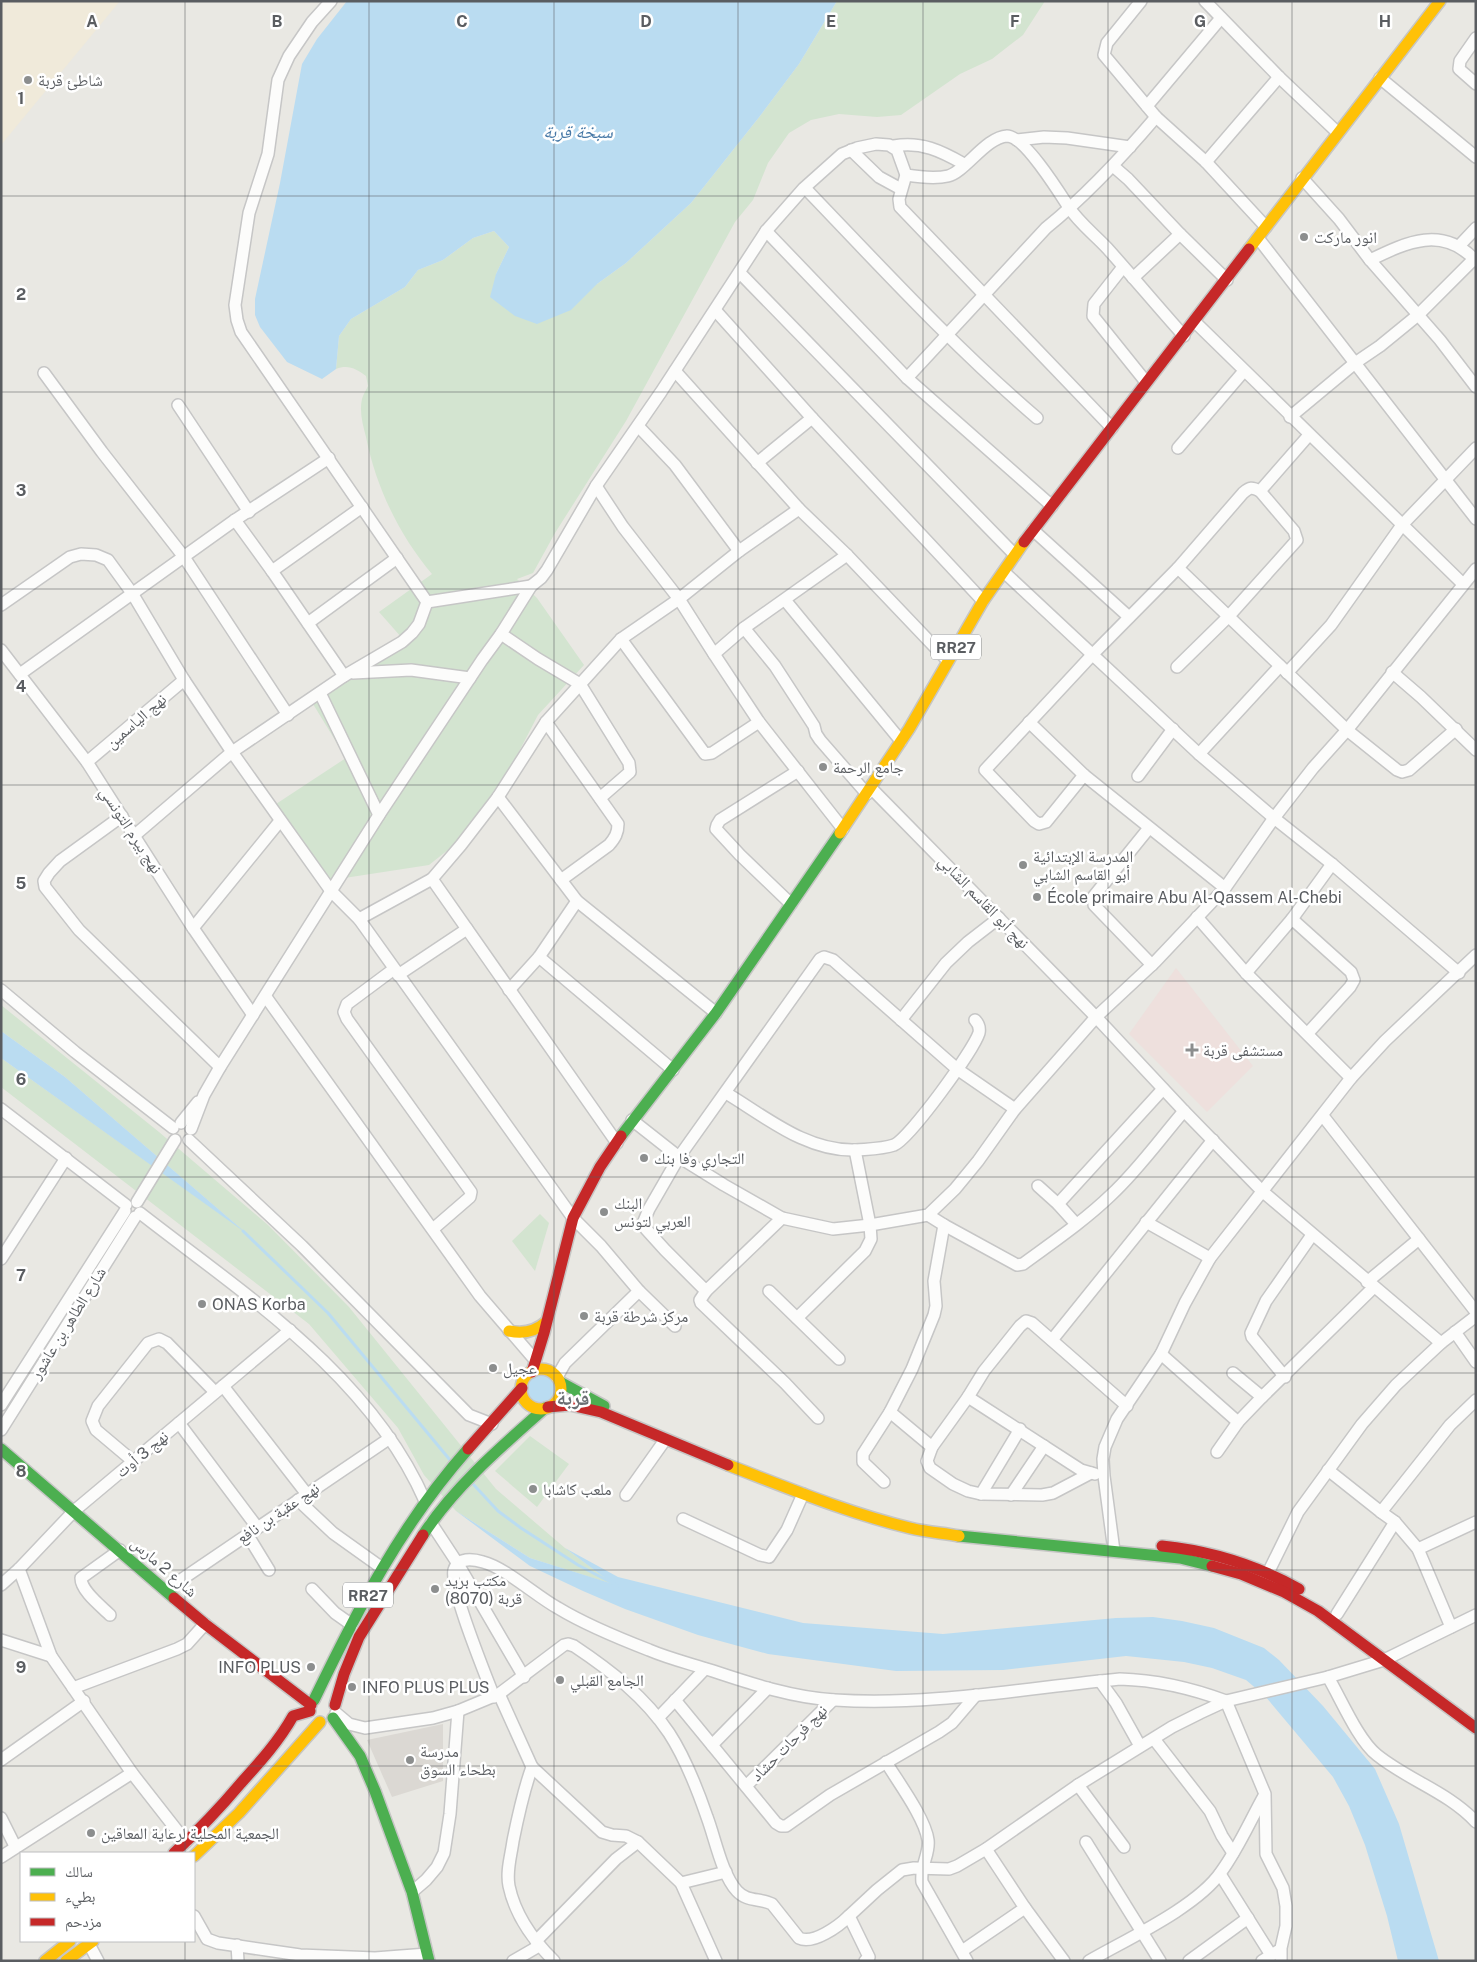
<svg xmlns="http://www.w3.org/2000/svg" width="1477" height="1962" viewBox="0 0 1477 1962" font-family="'Public Sans','Noto Naskh Arabic',sans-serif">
<rect width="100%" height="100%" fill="#e9e8e3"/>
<polygon fill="#dbd8d3" points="443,1724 443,1781 392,1797 367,1740"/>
<polygon fill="#eee0dd" points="1176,968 1253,1066 1207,1112 1129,1034"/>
<g fill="#d3e4d0">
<path d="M837 1H1045L1023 35 992 59 960 74 901 115 877 117 839 114 811 120 789 133 768 163 753 200 735 222 626 421 555 533 533 573 517 579 537 598 584 665 538 715 499 790 458 842 429 865 325 881 276 804 346 758 313 704 402 638 379 612 432 574C399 535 376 487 366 437 363 425 359 412 362 399 363 395 366 390 368 386L366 376C357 369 348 364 336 369L339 336 351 319 405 287 418 270 443 260 473 238 494 231 509 247 496 274 597 284 626 263 691 203 760 116 799 64Z"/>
<polygon points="1,1005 159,1132 268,1225 349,1307 496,1489 565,1548 615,1585 530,1558 456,1511 424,1475 398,1428 309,1324 1,1087 1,1058 240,1228 65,1077 1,1031"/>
<polygon points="540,1214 549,1223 535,1271 512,1241"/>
<polygon points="530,1436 569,1464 537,1507 495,1471"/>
</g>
<polygon fill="#f0eada" points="1,1 120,1 1,145"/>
<g fill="#badcf1">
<polygon points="347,1 837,1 799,64 760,116 691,203 626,263 597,284 571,310 537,324 515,316 490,297 496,274 509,247 494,231 473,238 443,260 418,270 405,287 351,319 339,336 336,369 322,379 287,362 260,327 255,315 255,299 280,183 302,64 317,39"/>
<polygon points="1,1031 65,1077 246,1233 1,1058"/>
<circle cx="541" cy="1390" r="15"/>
<polygon points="456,1511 530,1558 613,1584 565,1548 618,1577 803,1623 943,1634 1116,1618 1153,1617 1182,1621 1214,1628 1264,1648 1279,1660 1323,1706 1375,1769 1399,1824 1439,1961 1398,1961 1387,1916 1365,1845 1349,1806 1333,1777 1265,1696 1246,1680 1212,1668 1184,1662 1126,1656 1003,1670 896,1671 768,1654 698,1635 625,1609 583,1591 530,1566"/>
</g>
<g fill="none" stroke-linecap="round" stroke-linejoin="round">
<g stroke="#badcf1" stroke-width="3">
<polyline points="243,1231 328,1313 450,1460"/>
<polyline points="473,1484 498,1511 521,1528 578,1565 618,1586"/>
</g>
<defs>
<g id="street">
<polyline points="331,1 312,22 289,56 278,80 268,154 249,213 235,305 237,320 241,332 427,602"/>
<polyline points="1141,1 1107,43 1104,55 1156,117 1206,162 1266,227"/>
<polyline points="1205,1 1279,77 1337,132"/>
<polyline points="1476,38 1460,61 1459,69 1476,84"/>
<polyline points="1380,78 1476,157"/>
<polyline points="1147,106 1221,18"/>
<polyline points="1017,140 1044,137 1067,138 1130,147"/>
<path d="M894 146C921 141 941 151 964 164"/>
<polyline points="851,150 879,177 901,189"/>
<polyline points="1206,162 1279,77"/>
<polyline points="1113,166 1128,179 1180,234 1227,280"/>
<polyline points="906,175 899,199 900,207 1112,428"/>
<polyline points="1302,178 1339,219 1370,260 1440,340 1476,387"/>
<path d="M805 188C880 266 954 347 1037 418"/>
<polyline points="766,231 907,378 1052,506"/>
<polyline points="1258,238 1476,519"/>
<polyline points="1459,246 1476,228"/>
<path d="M1370 260C1407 242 1443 225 1476 261"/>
<polyline points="1123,267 1094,304 1093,316 1146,382"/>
<polyline points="740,273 1015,555"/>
<polyline points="1133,278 1180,234"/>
<polyline points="715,310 812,418 983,601"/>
<polyline points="1195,322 1463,584"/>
<polyline points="675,371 799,509 847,555 948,661"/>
<polyline points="44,373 102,452 184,557 288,715"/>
<path d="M907 378 1046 228C1087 195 1122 157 1156 117"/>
<polyline points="178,405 249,512"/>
<polyline points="1290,417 1355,363 1380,346 1418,315 1474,259"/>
<polyline points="638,426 675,465 739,551"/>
<polyline points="1178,448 1244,371"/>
<polyline points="757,463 812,418"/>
<polyline points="596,486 623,527 679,599 714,654 759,722 843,829"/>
<polyline points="1260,491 1309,435"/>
<polyline points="235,520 272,571 344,676"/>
<polyline points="1033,530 1129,617"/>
<polyline points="1178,568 1347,730 1397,770 1402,772 1409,770 1456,729"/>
<polyline points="272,571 362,507"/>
<polyline points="1004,572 1199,754 1274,818 1332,864 1459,973"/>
<polyline points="785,600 901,741"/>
<polyline points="427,602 531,586"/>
<polyline points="1,605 70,557 81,554 96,555 108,560 132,593 184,680 232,752 331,891 359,919 573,1218 601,1246 639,1291 675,1326"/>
<polyline points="308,623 397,558"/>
<polyline points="744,628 775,666 814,726 816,734 820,740 867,794"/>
<polyline points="501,634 538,659 580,684 629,763 630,772 600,798"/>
<polyline points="621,639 705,754 712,753 759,722"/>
<polyline points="1,650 87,762 193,928 253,1015"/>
<polyline points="714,654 744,628 847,555"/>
<polyline points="1392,672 1421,697 1476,750"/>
<polyline points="353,673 411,670 470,678"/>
<polyline points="1287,673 1331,625 1402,525 1476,448"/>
<polyline points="20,674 235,520 329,458"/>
<polyline points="320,693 379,815"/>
<path d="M546 722 618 824C618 833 615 838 609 845L561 880"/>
<polyline points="1029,722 1084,775 1225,888"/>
<polyline points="1199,754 1280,666"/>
<polyline points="87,762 184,680"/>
<path d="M1084 775 1046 822 1039 824 1034 821 985 770 1093 654 1178 568 1243 493C1250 487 1252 487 1260 491L1294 531 1297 540 1228 617 1177 667"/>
<polyline points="1138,776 1173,729"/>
<polyline points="871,788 1096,1017 1184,1111 1262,1191 1441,1343"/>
<polyline points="498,797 577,901 716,1013"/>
<polyline points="122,816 60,861 49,873 44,881 45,887 79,930 220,1067"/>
<polyline points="1149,828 1094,896 1094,905 1152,965"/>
<polyline points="135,835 232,752 344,676 402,642 412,633 419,624 427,602"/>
<polyline points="432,879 617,1143"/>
<polyline points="791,904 740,855 716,829 717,825 720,820 798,771"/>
<polyline points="1197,917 1246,973 1351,1078"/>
<polyline points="359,919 432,879 461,845 498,797 546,722 621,639 679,599 739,551 799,509"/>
<polyline points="1292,919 1351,972 1354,980 1350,987 1308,1033"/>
<polyline points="193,928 280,821"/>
<polyline points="539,957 673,1070"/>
<polyline points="394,969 347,1004 344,1012 347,1019 471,1192 470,1197 433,1229"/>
<polyline points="1246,973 1292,919 1332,864"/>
<polyline points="398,975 467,929"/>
<polyline points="1,990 75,1052 173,1128"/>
<polyline points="509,990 539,957 577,901"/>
<polyline points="266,997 480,1296 535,1360"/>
<polyline points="901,1020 946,963 968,942 999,918"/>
<path d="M726 1093C766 1117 807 1152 856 1150 867 1149 883 1149 894 1145 910 1138 973 1051 979 1033 980 1028 979 1024 975 1020"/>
<polyline points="1,1109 126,1205"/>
<polyline points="1323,1116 1476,1312"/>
<polyline points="632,1120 679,1157 724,1185 782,1218 833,1229 870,1225 928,1215 955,1189 978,1161 1015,1109 1096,1017 1155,962 1225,888 1274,818 1313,768 1347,730 1476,569"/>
<polyline points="181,1123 198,1102"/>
<path d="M191 1129 204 1095 220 1067 379 815 482 660 501 634 531 586 541 578 547 570 596 486 661 392 766 231 804 188 842 154 857 148 876 144 889 145 897 150 906 175C919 177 935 179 948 176 965 172 986 137 1007 136 1024 136 1059 192 1068 206 1078 222 1094 234 1107 248 1133 277 1158 307 1184 336"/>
<polyline points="189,1140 302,1246 469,1415 492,1424"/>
<polyline points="1038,1186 1058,1204 1076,1224"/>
<polyline points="137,1202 175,1140"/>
<polyline points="1058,1204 1163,1089"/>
<path d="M140 1213C245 1295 370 1375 425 1501"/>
<path d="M928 1215 944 1225 1017 1265 1023 1264C1053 1242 1084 1221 1111 1195 1138 1170 1160 1139 1184 1111"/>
<polyline points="782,1218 706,1291 665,1250 646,1229 644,1221 649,1209 679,1157 820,959 824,957 833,960 957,1069 1015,1109"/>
<polyline points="1146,1222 1210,1258"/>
<polyline points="1,1259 66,1158"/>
<polyline points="1367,1282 1419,1239"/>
<polyline points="706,1291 700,1300 701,1303 785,1383 818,1418"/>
<polyline points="769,1291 839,1359"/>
<polyline points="797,1318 865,1251 871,1239 870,1225 855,1150"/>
<polyline points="1455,1332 1476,1362"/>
<polyline points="1052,1340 1213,1140"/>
<polyline points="1161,1354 1238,1422"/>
<polyline points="1233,1373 1262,1397 1374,1287"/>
<polyline points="557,1377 565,1363 639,1291"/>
<polyline points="1285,1377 1252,1337 1251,1333 1266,1301 1312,1235"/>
<polyline points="223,1386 306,1493"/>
<polyline points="968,1397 1081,1470 1095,1474"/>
<polyline points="1,1405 125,1211"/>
<polyline points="890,1412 932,1447 968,1397 984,1371 1020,1326 1026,1321 1032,1323 1127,1406"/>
<polyline points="179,1423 257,1527"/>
<polyline points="1,1430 135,1217"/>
<polyline points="932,1447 927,1461 930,1468 953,1484 968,1491 981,1494 1042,1495 1053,1493 1091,1473"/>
<polyline points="1217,1452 1238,1422 1262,1397"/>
<polyline points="134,1462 96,1430 92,1421 98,1406 148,1343 159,1339 167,1343 215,1392"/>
<polyline points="1328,1470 1381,1512"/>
<polyline points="884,1482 863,1462 863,1454 890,1412 912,1369 934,1315 936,1306 934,1281 944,1225"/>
<polyline points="981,1494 1020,1429"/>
<polyline points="626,1495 665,1440"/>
<polyline points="1011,1495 1044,1446"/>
<polyline points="298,1500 333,1533 382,1568"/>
<polyline points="683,1519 760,1555 769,1557 787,1530 803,1494"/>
<polyline points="431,1523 458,1564 524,1677"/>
<polyline points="247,1534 269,1570"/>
<polyline points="1418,1549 1476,1522"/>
<polyline points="1114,1551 1104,1476 1103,1459 1105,1447 1117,1419 1161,1354 1185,1303 1210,1258 1351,1078 1385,1041 1476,955"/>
<polyline points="19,1569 51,1656 132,1773 186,1842"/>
<polyline points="1265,1579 1298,1512 1362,1424 1396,1385 1441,1343 1476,1316"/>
<polyline points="1,1585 19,1569 74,1511 290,1330"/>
<polyline points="312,1589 335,1613 352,1625"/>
<polyline points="166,1590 390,1438"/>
<polyline points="1337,1614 1395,1522"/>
<path d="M110 1615C101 1606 81 1591 81 1578L120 1550"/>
<polyline points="1451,1627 1418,1549 1395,1522 1381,1512 1450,1425 1476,1400"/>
<polyline points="1,1640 51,1656"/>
<path d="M1328 1677C1341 1699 1358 1740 1377 1755 1408 1780 1448 1792 1476 1822"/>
<polyline points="1100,1681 1116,1703 1140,1746"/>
<polyline points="73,1688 177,1649 187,1644 205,1624"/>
<path d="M499 1694 532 1767C523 1792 518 1816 513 1841 511 1856 506 1871 509 1886 515 1915 534 1941 554 1961"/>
<path d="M494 1697C486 1676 449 1586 454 1570 458 1557 473 1559 483 1562 506 1568 536 1596 558 1608 586 1625 618 1638 649 1650 670 1659 692 1664 713 1671 752 1684 794 1698 835 1700 930 1706 1026 1688 1120 1679 1157 1680 1191 1688 1226 1701L1265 1794 1266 1854 1283 1888 1286 1906V1926L1281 1948V1961"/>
<polyline points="675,1700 776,1823 781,1826 786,1826 830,1795 939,1732 952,1723 976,1695"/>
<path d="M336 1713 349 1724 365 1728 433 1718 458 1711 499 1694 564 1645 568 1644 574 1646C610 1670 645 1697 669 1733 686 1759 697 1788 707 1817 715 1838 722 1875 737 1891 747 1902 760 1898 772 1904L799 1938C813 1945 839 1926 849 1916"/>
<polyline points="658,1718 705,1669"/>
<polyline points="1154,1739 1210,1811 1222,1836 1233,1853"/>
<polyline points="712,1745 768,1688"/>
<polyline points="1,1760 84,1701"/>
<path d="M886 1762C898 1782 925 1818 928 1840 930 1854 920 1865 922 1882L967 1961"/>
<polyline points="532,1767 602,1832 612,1835 626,1836 638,1842 681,1883 716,1961"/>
<polyline points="1078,1785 1124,1847"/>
<polyline points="746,1786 833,1700"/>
<polyline points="1,1818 15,1846"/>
<polyline points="1086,1842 1160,1961"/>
<polyline points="986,1849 1025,1908 1064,1961"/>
<polyline points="1,1857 132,1773"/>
<polyline points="1220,1874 1271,1955"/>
<polyline points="681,1883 726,1872"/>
<polyline points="412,1892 426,1880 437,1867 444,1853 450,1814 458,1711"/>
<polyline points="194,1916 207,1939 218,1943 300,1955 375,1958 427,1954"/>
<polyline points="536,1941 616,1859 638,1842"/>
<polyline points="89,1944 98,1961"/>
<polyline points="237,1945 238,1961"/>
<polyline points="962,1951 1025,1908"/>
<polyline points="513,1961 539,1946"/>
<polyline points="865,1961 869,1957 849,1916 877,1890 902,1870 914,1868 949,1869 957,1866 986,1849 1078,1785 1172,1727 1200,1713 1226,1701 1328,1677 1384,1660 1476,1615"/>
<path d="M1089 1961C1127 1939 1197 1907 1221 1872 1238 1849 1250 1821 1264 1796"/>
<polyline points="1189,1961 1248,1918"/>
<polyline points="1262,1961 1278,1951"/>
</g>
<g id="fast">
<polyline points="621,1136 716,1013 840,833"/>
<polyline points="560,1382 604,1406"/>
<polyline points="1,1449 174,1598"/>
<path d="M423 1535C454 1487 502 1446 545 1408"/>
<polyline points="959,1536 1180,1558 1212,1566"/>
<path d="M314 1700C359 1607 400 1526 468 1449"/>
<polyline points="333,1718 360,1756 375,1791 412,1892 429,1961"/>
</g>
<g id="slow">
<polyline points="1249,249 1440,1"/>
<polyline points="840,833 909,729 983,601 1024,542"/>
<path d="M509 1331C523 1334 535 1332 546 1322"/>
<circle cx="541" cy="1389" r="20"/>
<path d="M728 1465C788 1488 848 1513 910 1528 926 1532 943 1533 959 1536"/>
<polyline points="194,1856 239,1813 320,1722"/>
<polyline points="45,1961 70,1941"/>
<polyline points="66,1961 93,1941"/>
</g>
<g id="jam">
<polyline points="1024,542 1249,249"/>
<polyline points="532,1372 544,1333 573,1218 600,1167 621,1136"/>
<polyline points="548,1407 570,1405 601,1412 728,1465"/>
<polyline points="468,1449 522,1388"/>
<path d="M1162 1546C1211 1551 1256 1565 1299 1589"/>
<polyline points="1212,1566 1241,1574 1284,1592 1318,1611 1476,1728"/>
<polyline points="174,1598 205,1624 311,1705"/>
<polyline points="335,1705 344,1674 359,1637 423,1535"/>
<path d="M174 1853C198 1831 220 1808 241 1783 260 1762 279 1741 293 1716L310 1711"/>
</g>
</defs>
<use href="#street" stroke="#c6c6c6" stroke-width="14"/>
<use href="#fast" stroke="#c6c6c5" stroke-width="14"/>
<use href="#slow" stroke="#c6c6c5" stroke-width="14"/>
<use href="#jam" stroke="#c6c6c5" stroke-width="14"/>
<use href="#street" stroke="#fcfcfb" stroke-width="11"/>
<use href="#fast" stroke="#4caf50" stroke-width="11"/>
<use href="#slow" stroke="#ffc107" stroke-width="11"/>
<use href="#jam" stroke="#c62828" stroke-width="11"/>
</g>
<path fill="none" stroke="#5a5d61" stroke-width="1" stroke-opacity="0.55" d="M185 1V1853M369 1V1961M554 1V1961M738 1V1961M923 1V1961M1108 1V1961M1292 1V1961M1 196H1476M1 392H1476M1 589H1476M1 785H1476M1 981H1476M1 1177H1476M1 1373H1476M1 1570H1476M1 1766H1476M185 1941V1961"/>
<g fill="#8c8e8e" stroke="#fff" stroke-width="2">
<circle cx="28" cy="80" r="5"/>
<circle cx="1304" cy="237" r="5"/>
<circle cx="823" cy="767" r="5"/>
<circle cx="1023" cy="865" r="5"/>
<circle cx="1037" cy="897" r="5"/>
<path d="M1189.5 1042.5h5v5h5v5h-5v5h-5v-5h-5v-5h5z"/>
<circle cx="644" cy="1158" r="5"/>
<circle cx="604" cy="1212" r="5"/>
<circle cx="202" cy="1304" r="5"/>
<circle cx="584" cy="1316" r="5"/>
<circle cx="493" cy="1368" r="5"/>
<circle cx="533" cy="1489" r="5"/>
<circle cx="435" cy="1589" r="5"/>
<circle cx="311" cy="1667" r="5"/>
<circle cx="560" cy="1680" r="5"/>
<circle cx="352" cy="1687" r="5"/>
<circle cx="410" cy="1760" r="5"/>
<circle cx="91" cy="1833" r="5"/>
</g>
<g text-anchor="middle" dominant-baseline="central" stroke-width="5" stroke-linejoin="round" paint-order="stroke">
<g fill="#fff" stroke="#8c8e90" stroke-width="1">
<rect x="931" y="634.5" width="50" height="25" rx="4"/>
<rect x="343" y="1582.5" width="50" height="25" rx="4"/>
</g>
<g font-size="15" font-weight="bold" fill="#5a5d61">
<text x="956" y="647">RR27</text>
<text x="368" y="1595">RR27</text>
</g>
<g font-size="16" fill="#5a5d61" stroke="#fff" text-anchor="start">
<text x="38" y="80">شاطئ قربة</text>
<text x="1314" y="237">انور ماركت</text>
<text x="833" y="767">جامع الرحمة</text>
<text x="1033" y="856">المدرسة الإبتدائية<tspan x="1033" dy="18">أبو القاسم الشابي</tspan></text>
<text x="1047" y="897">École primaire Abu Al-Qassem Al-Chebi</text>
<text x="1203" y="1050">مستشفى قربة</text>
<text x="654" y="1158">التجاري وفا بنك</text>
<text x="614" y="1203">البنك<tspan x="614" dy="18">العربي لتونس</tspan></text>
<text x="212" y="1304">ONAS Korba</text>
<text x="594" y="1316">مركز شرطة قربة</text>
<text x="503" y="1368">عجيل</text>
<text x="543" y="1489">ملعب كاشابا</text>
<text x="445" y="1580">مكتب بريد<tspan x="445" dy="18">قربة (8070)</tspan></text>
<text x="301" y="1667" text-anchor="end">INFO PLUS</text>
<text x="570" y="1680">الجامع القبلي</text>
<text x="362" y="1687">INFO PLUS PLUS</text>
<text x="420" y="1751">مدرسة<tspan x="420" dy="18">بطحاء السوق</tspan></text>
<text x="101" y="1833">الجمعية المحلية لرعاية المعاقين</text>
</g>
<g font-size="16" fill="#5a5d61" stroke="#fff">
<text transform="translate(136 721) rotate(-41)">نهج الياسمين</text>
<text transform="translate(131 830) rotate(57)">نهج بيرم التونسي</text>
<text transform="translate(984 902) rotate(46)">نهج أبو القاسم الشابي</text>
<text transform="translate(68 1323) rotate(-58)">شارع الطاهر بن عاشور</text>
<text transform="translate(142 1454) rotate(-40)">نهج 3 أوت</text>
<text transform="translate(278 1513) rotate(-34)">نهج عقبة بن نافع</text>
<text transform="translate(164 1567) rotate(41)">شارع 2 مارس</text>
<text transform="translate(789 1743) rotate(-45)">نهج فرحات حشاد</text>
</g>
<g font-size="18" font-style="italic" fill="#4678a6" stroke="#fff">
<text x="578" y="131">سبخة قربة</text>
</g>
<g font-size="21" font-weight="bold" fill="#6b6f73" stroke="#fff">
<text x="573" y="1397">قربة</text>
</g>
</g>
<g font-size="16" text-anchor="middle" font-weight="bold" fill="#5a5d61" stroke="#fff" stroke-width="5" stroke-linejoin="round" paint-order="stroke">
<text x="92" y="27">A</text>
<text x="277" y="27">B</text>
<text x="462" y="27">C</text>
<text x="646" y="27">D</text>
<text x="831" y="27">E</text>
<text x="1015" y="27">F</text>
<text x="1200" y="27">G</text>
<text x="1385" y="27">H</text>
<text x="21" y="104">1</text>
<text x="21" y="300">2</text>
<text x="21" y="496">3</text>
<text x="21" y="692">4</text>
<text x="21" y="889">5</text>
<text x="21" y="1085">6</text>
<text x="21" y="1281">7</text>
<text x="21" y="1477">8</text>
<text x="21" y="1673">9</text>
</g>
<rect width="1477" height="1962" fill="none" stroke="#5a5d61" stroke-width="5"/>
<rect x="20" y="1852" width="175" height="90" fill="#ffffff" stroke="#bdbec0"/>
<rect x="30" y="1868" width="25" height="8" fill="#4caf50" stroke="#bdbec0"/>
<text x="65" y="1877" font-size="15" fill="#5a5d61">سالك</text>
<rect x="30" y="1893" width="25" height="8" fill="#ffc107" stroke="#bdbec0"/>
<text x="65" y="1902" font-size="15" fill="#5a5d61">بطيء</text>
<rect x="30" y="1918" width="25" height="8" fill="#c62828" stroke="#bdbec0"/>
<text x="65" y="1927" font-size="15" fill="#5a5d61">مزدحم</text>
</svg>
